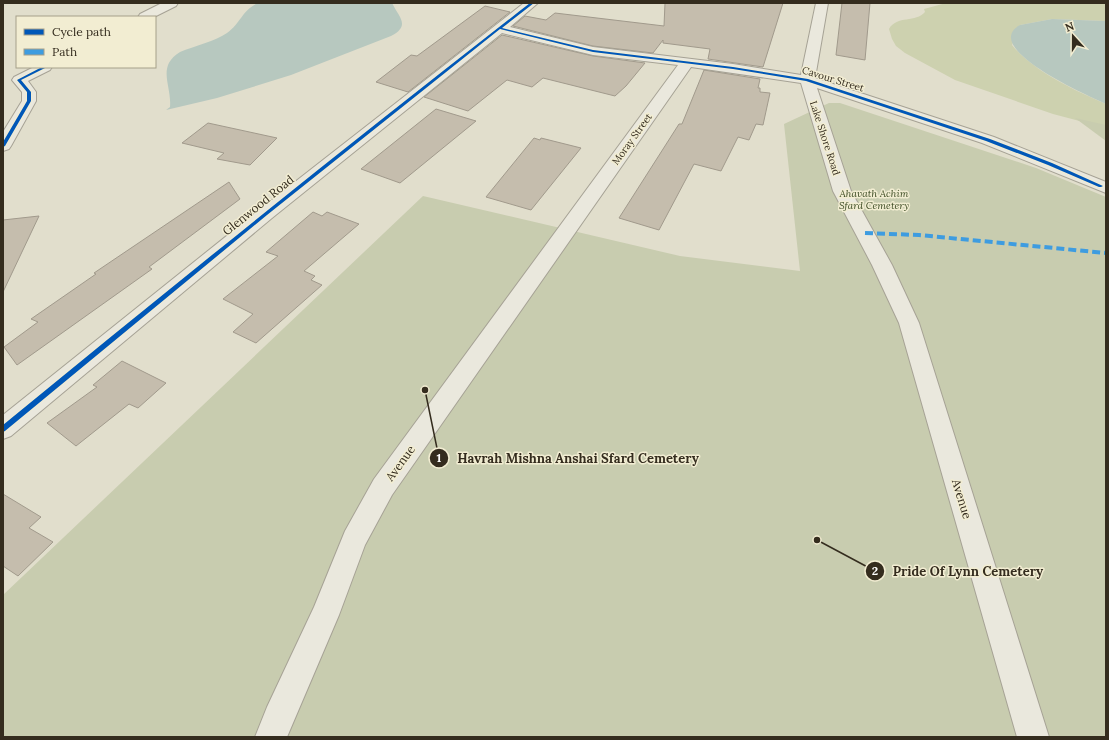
<svg xmlns="http://www.w3.org/2000/svg" width="1109" height="740" viewBox="0 0 1109 740" font-family="Lora,serif">
<rect width="100%" height="100%" fill="#e1decc"/>
<path fill="#cdd1af" d="M946 3H1106V21L1052 19 1020 25 1012 45C1033 71 1075 91 1106 104V128L1053 114 955 80 905 53 896 46 892 39 889 29C897 15 916 23 925 12L924 9Z"/>
<g fill="#c8ccaf">
<polygon points="829,103 840,103 1036,168 1106,197 1106,737 3,737 3,595 423,196 680,256 800,271 784,124"/>
<polygon points="1075,118 1106,125 1106,141"/>
</g>
<g fill="#b7c8bf">
<path d="M258 3H392C399 17 411 26 391 36L291 75 217 98 166 110 170 107C172 85 156 67 180 52 194 46 216 41 227 33 241 23 242 10 258 3Z"/>
<path d="M1052 19 1106 21V104C1090 97 979 48 1020 25Z"/>
</g>
<g fill="#c5bdad" stroke="#a19a8c">
<polygon points="665,3 783,3 763,67 708,59 710,49 663,43 663,40 653,53 593,46 513,26 525,16 546,20 555,13 664,26"/>
<polygon points="842,3 870,3 865,60 836,55"/>
<polygon points="485,6 510,12 408,92 376,82 411,55 417,56"/>
<polygon points="502,35 593,56 645,63 626,86 615,96 543,78 532,87 507,80 468,111 424,97"/>
<polygon points="704,70 760,79 758,88 760,88 760,92 770,93 763,125 756,124 749,140 738,137 721,171 694,164 659,230 619,218 679,124 682,124"/>
<polygon points="436,109 476,121 400,183 361,169"/>
<polygon points="208,123 277,138 250,165 217,159 224,153 182,143"/>
<polygon points="534,138 540,140 541,138 581,148 531,210 486,197"/>
<polygon points="229,182 240,199 149,267 152,269 17,365 4,347 38,322 31,319 96,274 94,273"/>
<polygon points="313,212 322,216 327,212 359,224 304,271 315,276 311,280 322,285 256,343 233,332 253,314 223,299 278,256 266,252"/>
<polygon points="39,216 3,292 3,220"/>
<polygon points="122,361 166,383 138,408 129,404 76,446 47,423 97,387 93,385"/>
<polygon points="3,494 41,517 29,528 53,542 18,576 3,566"/>
</g>
<g fill="none" stroke-linecap="round" stroke-linejoin="round">
<defs>
<g id="minor">
<polygon points="162,3 178,3 176,6 154,17 138,17 140,14"/>
<polygon points="524,3 538,3 510,27 593,47 733,64 801,75 816,3 828,3 815,78 994,137 1106,182 1106,193 982,143 817,88 851,191 892,265 919,323 1049,737 1017,737 899,323 872,265 833,191 801,83 691,67 392,495 365,545 339,615 287,737 255,737 267,707 314,607 345,531 374,479 678,65 593,55 502,33 272,218 11,436 3,439 3,415 259,210"/>
<polygon points="34,67 52,67 50,70 28,81 36,92 36,101 11,146 9,149 3,151 3,132 22,101 22,92 12,80 14,77"/>
</g>
</defs>
<use href="#minor" stroke="#a6a295" stroke-width="2"/>
<use href="#minor" fill="#eae8dd" fill-rule="evenodd"/>
<polyline stroke="#3e9ce0" stroke-width="4" stroke-dasharray="8 4" stroke-linecap="butt" points="865,233 919,235 1106,253"/>
<defs>
<g id="cycleway">
<path d="M530 3H534L502 28 593 50 733 67 808 79 990 139 1052 163 1103 186 1101 187H1099L1048 165 986 141 806 81 733 69 593 52 500 29 267 215 5 431 3 432V425C177 282 353 141 530 3Z"/>
<polygon points="42,67 47,67 21,80 31,92 31,101 5,146 3,147 3,142 27,101 27,92 17,80"/>
</g>
</defs>
<use href="#cycleway" stroke="#f2edd2" stroke-width="2"/>
<use href="#cycleway" fill="#0057b8" fill-rule="evenodd"/>
</g>
<g text-anchor="middle" dominant-baseline="central" stroke-width="3" stroke-linejoin="round" paint-order="stroke">
<g font-size="10" fill="#342c1e" stroke="#f2edd2">
<text transform="translate(833 79) rotate(17)">Cavour Street</text>
<text transform="translate(825 138) rotate(72)">Lake Shore Road</text>
<text transform="translate(632 139) rotate(-54)">Moray Street</text>
</g>
<g font-size="10" font-style="italic" fill="#404f27" stroke="#f2edd2">
<text x="874" y="193">Ahavath Achim<tspan x="874" dy="12">Sfard Cemetery</tspan></text>
</g>
<g font-size="12" fill="#342c1e" stroke="#f2edd2">
<text transform="translate(258 205) rotate(-39)">Glenwood Road</text>
<text transform="translate(400 463) rotate(-54)">Avenue</text>
<text transform="translate(962 499) rotate(73)">Avenue</text>
</g>
</g>
<path fill="none" stroke="#342c1e" stroke-width="1.5" d="M425 390L439 458M817 540L875 571"/>
<g fill="#342c1e" stroke="#f2edd2" stroke-width="1.5">
<circle cx="425" cy="390" r="4"/>
<circle cx="817" cy="540" r="4"/>
<circle cx="439" cy="458" r="10"/>
<circle cx="875" cy="571" r="10"/>
</g>
<g font-size="12" text-anchor="middle" font-weight="bold" fill="#fff">
<text x="439" y="462">1</text>
<text x="875" y="575">2</text>
</g>
<g font-size="13" text-anchor="middle" font-weight="bold" fill="#342c1e" stroke="#f2edd2" stroke-width="3" stroke-linejoin="round" paint-order="stroke">
<text x="578" y="463">Havrah Mishna Anshai Sfard Cemetery</text>
<text x="968" y="576">Pride Of Lynn Cemetery</text>
</g>
<rect width="1109" height="740" fill="none" stroke="#342c1e" stroke-width="8"/>
<rect x="16" y="16" width="140" height="52" fill="#f2edd2" stroke="#a6a08a"/>
<rect x="24" y="29" width="20" height="6" fill="#0057b8" stroke="#a6a08a"/>
<text x="52" y="36" font-size="12" fill="#342c1e">Cycle path</text>
<rect x="24" y="49" width="20" height="6" fill="#3e9ce0" stroke="#a6a08a"/>
<text x="52" y="56" font-size="12" fill="#342c1e">Path</text>
<g transform="translate(1073 36) rotate(339)" stroke="#f2edd2" stroke-width="3" paint-order="stroke">
<path d="M0-3L7 15L0 10L-7 15Z" fill="#342c1e"/>
<text y="-6" font-size="11" font-weight="bold" text-anchor="middle" fill="#342c1e">N</text>
</g>
</svg>
